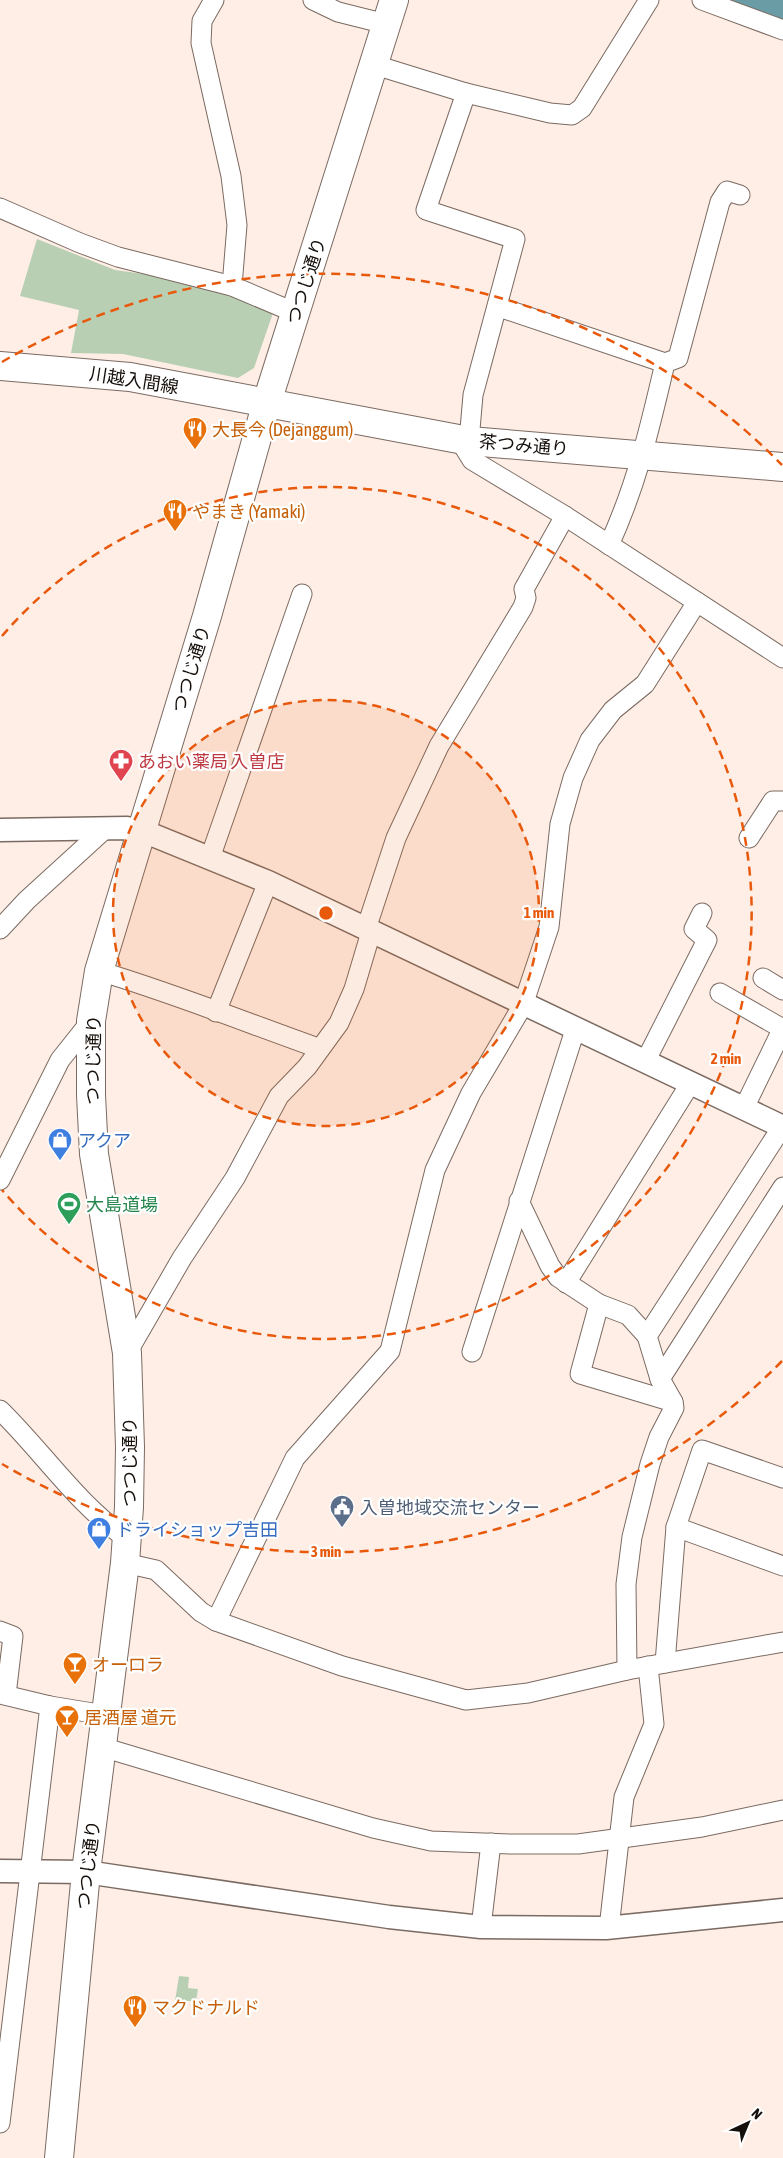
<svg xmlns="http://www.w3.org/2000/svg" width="783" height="2158" viewBox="0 0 783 2158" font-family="'Asap Condensed','Noto Sans JP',sans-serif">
<rect width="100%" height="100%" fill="#feeee6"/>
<g fill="#b9cfb4">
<polygon points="37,239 115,270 166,277 235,297 273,313 254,368 238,378 123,354 71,353 79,310 20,296"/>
<polygon points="179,1976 189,1977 188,1988 198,1989 196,2001 175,2001"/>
</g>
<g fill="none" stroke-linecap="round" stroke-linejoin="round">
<polyline stroke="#6a9ca5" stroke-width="32" points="745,0 783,15"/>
<defs>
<g id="minor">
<polyline points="214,0 202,21 201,43 231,176 237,225 232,286"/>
<polyline points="313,0 338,12 386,24"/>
<polyline points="702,0 783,30"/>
<polyline points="375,65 466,93 550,113 572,115 582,108 649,0"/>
<polyline points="466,93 426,210 515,239 473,395 469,441"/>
<polyline points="0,208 80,243 118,257 232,286 296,313"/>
<polyline points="499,307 665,363"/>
<polyline points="459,439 472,460 565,516 783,658"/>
<path d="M609 545C637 484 650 427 665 363L678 358 720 202 727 191 740 195"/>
<polyline points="749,838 773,801 783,801"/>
<polyline points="210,858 302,594"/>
<polyline points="0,929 27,900 106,828"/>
<polyline points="366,929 396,838 439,746 523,607 526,598 524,589 565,516"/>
<path d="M99 971C173 993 245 1022 318 1048"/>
<polyline points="763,978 783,990"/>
<polyline points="720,993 783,1029"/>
<polyline points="216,1012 268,882"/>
<polyline points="645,1062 707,940 694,929 702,913"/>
<polyline points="744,1108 782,1030"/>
<polyline points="0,1180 60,1060 91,1021"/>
<polyline points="519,1201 550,1266 558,1277 599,1304 628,1315 647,1336"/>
<polyline points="566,1283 690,1084"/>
<polyline points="599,1304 580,1374 673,1402"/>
<polyline points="472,1352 575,1030"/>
<polyline points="127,1353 182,1258 235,1178 279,1096 307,1067 339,1023 354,989 371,932"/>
<polyline points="660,1379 783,1187"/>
<path d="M0 1410C43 1452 77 1504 126 1538"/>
<polyline points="676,1527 783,1566"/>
<polyline points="125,1563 156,1570 201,1612 216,1621 342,1666 466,1700 528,1693 627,1670 783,1642"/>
<polyline points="216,1621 295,1458 390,1351 435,1170 471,1093 523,1005 549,927 560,824 573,778 590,740 613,710 645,684 697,602"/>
<polyline points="0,1631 13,1636 6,1695"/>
<polyline points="665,1663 676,1527 702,1450 783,1478"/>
<polyline points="627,1670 626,1584 632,1537 650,1464 659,1437 674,1408 673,1402 660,1379 647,1336 782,1127"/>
<polyline points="0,1694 50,1706 105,1715"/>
<polyline points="102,1747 373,1828 431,1841 511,1844 578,1844 702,1827 783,1810"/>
<polyline points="481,1927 491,1843"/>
<polyline points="609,1928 624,1797 654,1724 648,1666"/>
<polyline points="0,2123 50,1706"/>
</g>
<g id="tertiary">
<polyline points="0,830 127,828 143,831 268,882 783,1127"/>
<polyline points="0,1871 86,1872 389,1917 481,1927 606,1928 783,1910"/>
</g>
<g id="primary">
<polyline points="0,366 130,377 469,441 783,467"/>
<polyline points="59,2158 86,1872 125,1563 129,1507 130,1447 127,1353 94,1154 91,1095 91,1021 99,971 207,616 267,402 394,0"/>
</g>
</defs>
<use href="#minor" stroke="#7b6a61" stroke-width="21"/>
<use href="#tertiary" stroke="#7b6a61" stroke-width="25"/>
<use href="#primary" stroke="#7b6a61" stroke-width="30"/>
<use href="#minor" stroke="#fff" stroke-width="19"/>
<use href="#tertiary" stroke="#fff" stroke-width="22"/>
<use href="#primary" stroke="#fff" stroke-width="28"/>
</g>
<circle cx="326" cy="913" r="213" fill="#e8590c" fill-opacity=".12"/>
<g fill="none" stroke="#e8590c" stroke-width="2.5" stroke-dasharray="9 6">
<circle cx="326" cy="913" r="213"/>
<path d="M2 636A426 426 0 1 1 2 1190"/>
<path d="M782 1361A639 639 0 0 1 2 1464M2 362A639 639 0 0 1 782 465"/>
</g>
<defs>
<symbol id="restaurant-pin" viewBox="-11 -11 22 30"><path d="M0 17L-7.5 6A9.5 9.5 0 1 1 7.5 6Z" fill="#e8710a" stroke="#fff"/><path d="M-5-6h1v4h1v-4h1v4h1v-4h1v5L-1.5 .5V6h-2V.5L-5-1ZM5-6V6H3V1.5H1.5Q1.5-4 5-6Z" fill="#fff"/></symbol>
<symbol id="pharmacy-pin" viewBox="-11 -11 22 30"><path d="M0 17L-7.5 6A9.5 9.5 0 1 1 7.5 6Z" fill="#e0444e" stroke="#fff"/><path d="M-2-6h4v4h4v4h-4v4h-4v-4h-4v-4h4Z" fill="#fff"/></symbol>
<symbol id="shop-pin" viewBox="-11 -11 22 30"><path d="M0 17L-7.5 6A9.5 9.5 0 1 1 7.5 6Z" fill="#3f7fe0" stroke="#fff"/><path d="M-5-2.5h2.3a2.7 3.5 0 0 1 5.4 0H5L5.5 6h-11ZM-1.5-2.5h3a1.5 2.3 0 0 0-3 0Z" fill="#fff"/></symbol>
<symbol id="stadium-pin" viewBox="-11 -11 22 30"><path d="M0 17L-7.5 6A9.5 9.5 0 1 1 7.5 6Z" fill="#2e9e5b" stroke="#fff"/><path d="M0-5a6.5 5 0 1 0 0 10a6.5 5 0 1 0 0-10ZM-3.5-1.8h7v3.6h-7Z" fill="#fff"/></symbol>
<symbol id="civic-pin" viewBox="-11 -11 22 30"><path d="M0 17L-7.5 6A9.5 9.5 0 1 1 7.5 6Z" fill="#5c6f8a" stroke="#fff"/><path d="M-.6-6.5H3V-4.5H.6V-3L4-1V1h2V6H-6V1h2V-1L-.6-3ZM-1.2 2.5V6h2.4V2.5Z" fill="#fff"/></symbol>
<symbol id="bar-pin" viewBox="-11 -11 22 30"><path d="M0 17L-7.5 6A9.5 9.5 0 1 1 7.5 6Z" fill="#e8710a" stroke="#fff"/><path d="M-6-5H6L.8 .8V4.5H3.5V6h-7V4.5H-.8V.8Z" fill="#fff"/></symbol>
</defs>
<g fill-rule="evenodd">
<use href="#restaurant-pin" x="181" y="415" width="28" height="38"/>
<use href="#restaurant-pin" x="161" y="497" width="28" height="38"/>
<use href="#pharmacy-pin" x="107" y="747" width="28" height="38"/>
<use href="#shop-pin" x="46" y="1126" width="28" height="38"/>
<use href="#stadium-pin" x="55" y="1190" width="28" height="38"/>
<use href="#civic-pin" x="328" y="1493" width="28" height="38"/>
<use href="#shop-pin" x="85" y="1515" width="28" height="38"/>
<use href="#bar-pin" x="61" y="1650" width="28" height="38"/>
<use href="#bar-pin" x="53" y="1703" width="28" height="38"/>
<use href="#restaurant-pin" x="121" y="1993" width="28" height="38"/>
</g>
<g text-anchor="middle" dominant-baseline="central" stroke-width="4.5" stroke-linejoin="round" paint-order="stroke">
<g font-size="18" fill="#16100c" stroke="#fff">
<text transform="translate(306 281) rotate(-72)">つつじ通り</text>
<text transform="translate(134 380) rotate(9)">川越入間線</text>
<text transform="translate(524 445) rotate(5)">茶つみ通り</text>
<text transform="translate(191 669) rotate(-73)">つつじ通り</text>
<text transform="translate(93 1060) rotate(-89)">つつじ通り</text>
<text transform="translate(129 1462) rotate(-90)">つつじ通り</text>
<text transform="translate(88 1865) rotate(-83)">つつじ通り</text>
</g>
<g font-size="18" fill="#c56008" stroke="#fff" text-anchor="start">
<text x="212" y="429">大長今 (Dejanggum)</text>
<text x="192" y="511">やまき (Yamaki)</text>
<text x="92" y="1664">オーロラ</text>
<text x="84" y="1717">居酒屋 道元</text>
<text x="152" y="2007">マクドナルド</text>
</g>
<g font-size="18" fill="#be3a42" stroke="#fff" text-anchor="start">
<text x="138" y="761">あおい薬局 入曽店</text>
</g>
<g font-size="18" fill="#366cbe" stroke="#fff" text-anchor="start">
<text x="78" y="1140">アクア</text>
<text x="116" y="1529">ドライショップ吉田</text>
</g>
<g font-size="18" fill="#27864d" stroke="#fff" text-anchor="start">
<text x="86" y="1204">大島道場</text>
</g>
<g font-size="18" fill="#4e5e75" stroke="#fff" text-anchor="start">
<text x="360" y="1507">入曽地域交流センター</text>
</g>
</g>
<circle cx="326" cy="913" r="8" fill="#e8590c" stroke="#fff" stroke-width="2.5"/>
<g font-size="15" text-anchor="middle" font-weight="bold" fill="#e8590c" stroke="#fff" stroke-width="4.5" stroke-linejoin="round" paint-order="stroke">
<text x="539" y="918">1 min</text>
<text x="726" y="1064">2 min</text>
<text x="326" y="1557">3 min</text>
</g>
<g transform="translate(748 2123) rotate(44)" stroke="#ffffff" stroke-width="4" paint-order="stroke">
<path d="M0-4L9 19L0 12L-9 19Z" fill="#16100c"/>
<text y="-8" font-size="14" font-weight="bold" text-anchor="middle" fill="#16100c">N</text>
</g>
</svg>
